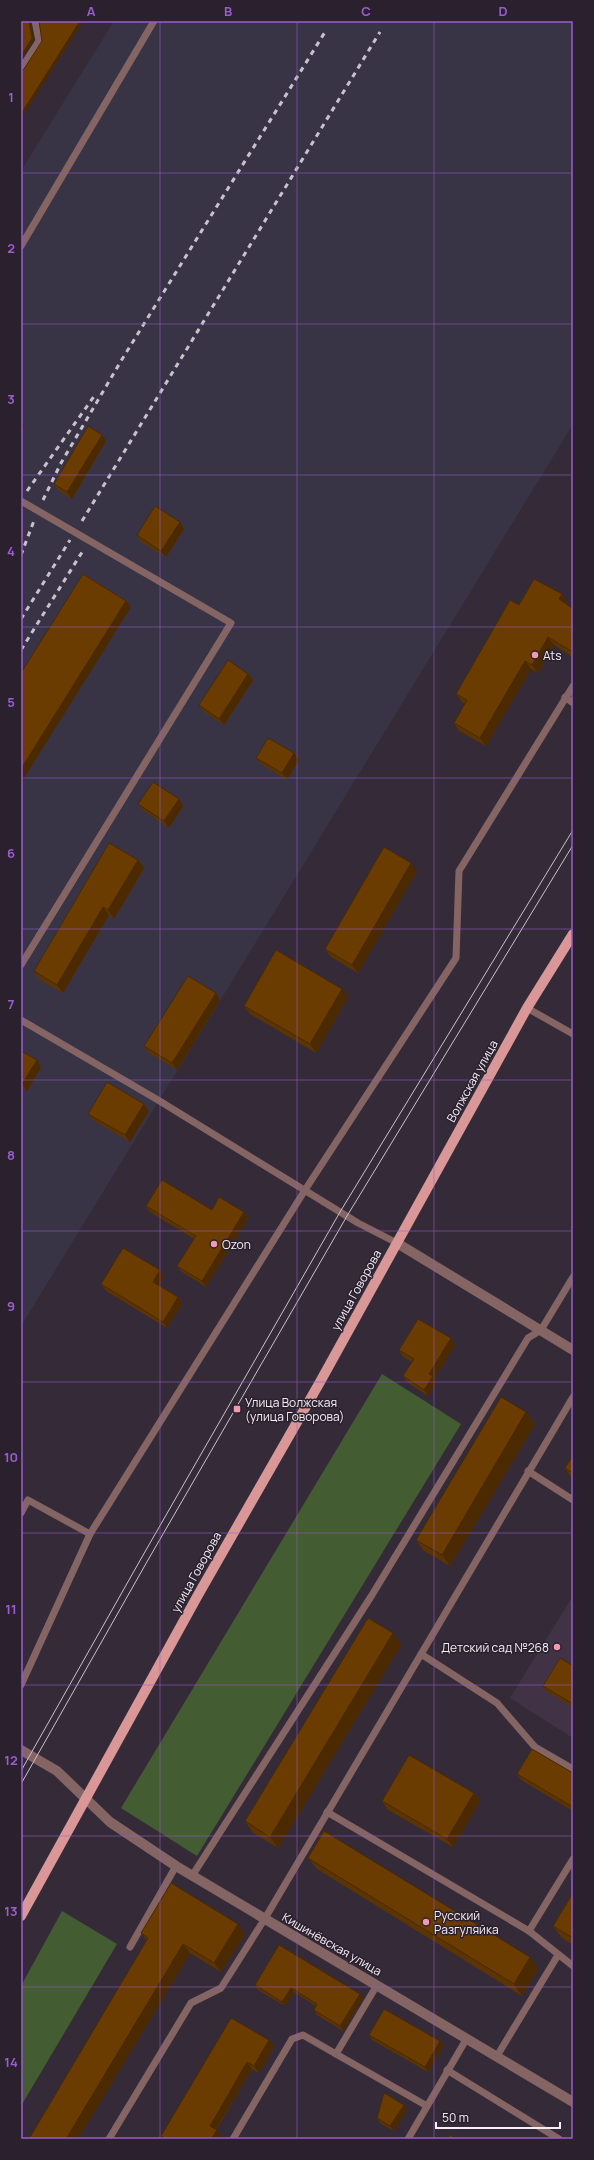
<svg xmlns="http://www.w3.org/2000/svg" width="594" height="2160" viewBox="0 0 594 2160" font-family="Manrope,sans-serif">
<rect width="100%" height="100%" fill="#352b38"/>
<polygon fill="#383445" points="114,21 573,21 573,424 21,1326 21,171"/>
<polygon fill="#413345" points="573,1596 573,1738 510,1698"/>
<g fill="#445c32">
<polygon points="382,1374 461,1424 197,1856 121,1808"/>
<polygon points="62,1911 117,1944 21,2106 21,1986"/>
</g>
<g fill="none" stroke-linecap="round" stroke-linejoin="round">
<g stroke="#846564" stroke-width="7">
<polyline points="21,69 39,41 35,21"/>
<polyline points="21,246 154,21"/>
<polyline points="21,501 231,623 21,965"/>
<polyline points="565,697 573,703"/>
<polyline points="527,1008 573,1034"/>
<polyline points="21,1020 158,1100 358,1223 397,1243"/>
<polyline points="528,1471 573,1500"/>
<polyline points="21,1513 28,1500 90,1534"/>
<polyline points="421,1654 497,1703 535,1747 573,1769"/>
<polyline points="21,1685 90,1534 305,1190 456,958 459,871 573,686"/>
<polyline points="327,1812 529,1931 573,1966"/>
<polyline points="192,1876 372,1595 528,1338 541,1330 573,1277"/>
<polyline points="529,1931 573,1859"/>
<polyline points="130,1947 176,1866"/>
<polyline points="336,2054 427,2106"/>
<polyline points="497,2056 558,1955"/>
<polyline points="447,2070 559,2139"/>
<polyline points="109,2139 191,2003 221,1988 264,1920 573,1397"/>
<polyline points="233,2139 292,2039 303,2035 336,2054 377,1985"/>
<polyline points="408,2139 467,2038"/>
</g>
<g stroke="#846564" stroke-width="10">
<polyline points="397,1243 573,1350"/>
<polyline points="21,1750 57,1771 110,1822 176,1866 573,2102"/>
</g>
<polyline stroke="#d99897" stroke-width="10" points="21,1916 198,1595 320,1382 527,1008 573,934"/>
<g stroke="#cac2cb" stroke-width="1">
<polyline points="21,1771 142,1557 340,1212 573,830"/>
<polyline points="21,1784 148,1560 347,1216 573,845"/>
</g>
<g stroke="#cac2cb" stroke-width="3" stroke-dasharray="5 5" stroke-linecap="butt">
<polyline points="27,491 95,395"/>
<polyline points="43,500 61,463 121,361 325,32"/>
<polyline points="82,521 380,32"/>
<polyline points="21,555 35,518"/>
<polyline points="21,619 70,540"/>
<polyline points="21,650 84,549"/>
</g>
</g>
<g fill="#5c3401">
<polygon points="102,435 106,441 72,499 59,491 54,484"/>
<polygon points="184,529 166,557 141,542 137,535"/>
<polygon points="562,594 567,603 566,604 573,609 573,657 554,645 538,673 531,669 486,746 459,731 454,723 465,704 462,702 456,694 519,605"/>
<polygon points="248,674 253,680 224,725 204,712 199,705"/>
<polygon points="294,753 299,760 287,780 261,764 256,758"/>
<polygon points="179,799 183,806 169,828 143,810 138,804"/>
<polygon points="138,860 144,868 114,919 109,915 63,993 40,980 34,971"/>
<polygon points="417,871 358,973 331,957 325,949"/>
<polygon points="348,997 316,1053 250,1014 244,1006"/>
<polygon points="220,1000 177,1070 149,1053 144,1046"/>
<polygon points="21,1051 41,1067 27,1091 21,1088"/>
<polygon points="149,1111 130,1142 93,1120 88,1114"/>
<polygon points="146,1206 244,1212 248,1218 206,1287 182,1272 177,1266 194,1239 150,1212"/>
<polygon points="164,1276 159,1286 178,1297 182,1304 167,1328 106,1291 101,1284"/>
<polygon points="455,1345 434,1379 437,1382 428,1396 407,1382 403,1376 412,1362 403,1357 399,1350"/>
<polygon points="535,1424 450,1566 424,1551 416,1540"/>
<polygon points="573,1456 573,1480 565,1468"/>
<polygon points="393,1633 401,1645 278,1848 253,1833 245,1821"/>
<polygon points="573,1666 573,1707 546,1691 543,1686"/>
<polygon points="573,1773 573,1811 521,1780 517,1774"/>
<polygon points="474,1793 480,1801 453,1847 388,1810 382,1801"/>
<polygon points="308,1858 530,1957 538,1969 522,1996 317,1869"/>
<polygon points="573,1893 573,1945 562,1938 553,1926"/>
<polygon points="141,1933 245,1934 221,1972 190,1953 78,2139 29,2139 147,1941"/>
<polygon points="279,1945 363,1998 343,2031 317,2015 314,2010 316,2006 294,1992 285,2006 258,1990 255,1985"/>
<polygon points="369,2035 440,2041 443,2046 428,2072 372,2040"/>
<polygon points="269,2040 274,2046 259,2073 252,2069 216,2130 221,2137 220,2139 163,2139 161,2136"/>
<polygon points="407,2109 394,2131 380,2123 377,2118"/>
</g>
<g fill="#4b2a01">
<polygon points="29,21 31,21 30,22 34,40 21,60 21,56"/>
<polygon points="80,21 83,21 21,119 21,114"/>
<polygon points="21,422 24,426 21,430"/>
<polygon points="102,435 106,441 72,499 67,492"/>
<polygon points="180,522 184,529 166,557 161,551"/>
<polygon points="562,594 567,603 564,608 559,599"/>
<polygon points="126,601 131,607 21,783 21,769"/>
<polygon points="548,637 554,645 538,673 532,665"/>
<polygon points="525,661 531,669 486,746 480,738"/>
<polygon points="248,674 253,680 224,725 219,719"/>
<polygon points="294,753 299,760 287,780 282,773"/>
<polygon points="179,799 183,806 169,828 164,821"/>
<polygon points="138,860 144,868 114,919 108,910"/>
<polygon points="411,863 417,871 358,973 352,965"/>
<polygon points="103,907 109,915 63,993 57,985"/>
<polygon points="342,989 348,997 316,1053 310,1044"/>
<polygon points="216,993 220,1000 177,1070 172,1063"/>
<polygon points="37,1060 41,1067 27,1091 22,1084"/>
<polygon points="144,1104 149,1111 130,1142 125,1135"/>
<polygon points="244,1212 248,1218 206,1287 202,1281"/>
<polygon points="160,1270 164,1276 157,1288 153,1282"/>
<polygon points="178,1297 182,1304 167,1328 163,1322"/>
<polygon points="451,1338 455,1345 434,1379 437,1382 428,1396 424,1390 429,1374"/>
<polygon points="526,1412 535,1424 450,1566 442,1555"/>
<polygon points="393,1633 401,1645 278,1848 270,1837"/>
<polygon points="474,1793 480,1801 453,1847 447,1839"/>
<polygon points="238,1924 245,1934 221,1972 214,1963"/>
<polygon points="183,1944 190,1953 78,2139 66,2139"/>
<polygon points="530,1957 538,1969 522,1996 514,1984"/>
<polygon points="291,1988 294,1992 285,2006 282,2002"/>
<polygon points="360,1994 363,1998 343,2031 340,2026"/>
<polygon points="269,2040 274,2046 259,2073 254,2066"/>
<polygon points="440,2041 443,2046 428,2072 425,2067"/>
<polygon points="247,2062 252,2069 214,2132 210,2126"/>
<polygon points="404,2105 407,2109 394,2131 390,2126"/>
<polygon points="217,2130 221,2137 220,2139 211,2139"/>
</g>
<g fill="#6b3c01" stroke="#4b2a01">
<polygon points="21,21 29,21 32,38 21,56"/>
<polygon points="39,21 80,21 21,114 21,71 24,69 42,41"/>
<polygon points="88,426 102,435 67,492 54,484"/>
<polygon points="155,506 180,522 161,551 137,535"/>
<polygon points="83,574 126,601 21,769 21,673"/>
<polygon points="534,579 562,594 559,599 573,609 573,648 571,651 548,637 532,665 525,661 480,738 454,723 467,700 456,694 510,600 519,605"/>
<polygon points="228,660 248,674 219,719 199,705"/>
<polygon points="268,738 294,753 282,773 256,758"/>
<polygon points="153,782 179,799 164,821 138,804"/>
<polygon points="109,843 138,860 108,910 103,907 57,985 34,971"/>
<polygon points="384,847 411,863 352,965 325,949"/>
<polygon points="276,950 342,989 310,1044 244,1006"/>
<polygon points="188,976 216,993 172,1063 144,1046"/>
<polygon points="21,1051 37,1060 22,1084 21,1084"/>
<polygon points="107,1082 144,1104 125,1135 88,1114"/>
<polygon points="162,1180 212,1210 219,1197 244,1212 202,1281 177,1266 196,1236 146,1206"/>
<polygon points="123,1248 160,1270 153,1282 178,1297 163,1322 101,1284"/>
<polygon points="418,1319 451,1338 429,1374 433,1376 424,1390 403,1376 414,1359 399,1350"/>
<polygon points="501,1397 526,1412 442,1555 416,1540"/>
<polygon points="573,1456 573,1473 565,1468"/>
<polygon points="368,1618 393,1633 270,1837 245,1821"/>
<polygon points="560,1658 573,1666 573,1704 543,1686"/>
<polygon points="532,1749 573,1773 573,1807 517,1774"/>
<polygon points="409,1755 474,1793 447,1839 382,1801"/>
<polygon points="324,1831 530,1957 514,1984 308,1858"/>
<polygon points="171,1883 238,1924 214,1963 183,1944 66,2139 29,2139 148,1938 141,1933"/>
<polygon points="573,1893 573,1938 553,1926"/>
<polygon points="279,1945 360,1994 340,2026 314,2010 317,2004 291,1988 282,2002 255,1985"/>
<polygon points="384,2009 440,2041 425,2067 369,2035"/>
<polygon points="231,2018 269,2040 254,2066 247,2062 210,2126 217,2130 211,2139 166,2139 161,2136"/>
<polygon points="384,2093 404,2105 390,2126 377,2118"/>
<polygon points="450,2135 457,2139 448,2139"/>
</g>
<path fill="none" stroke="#9a5dcd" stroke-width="1" stroke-opacity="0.55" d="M160 21V2139M297 21V2139M434 21V2139M21 173H573M21 324H573M21 475H573M21 627H573M21 778H573M21 929H573M21 1080H573M21 1231H573M21 1382H573M21 1533H573M21 1685H573M21 1836H573M21 1987H573"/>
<g fill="#f29aad" stroke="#2b212e" stroke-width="1.5">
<circle cx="535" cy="655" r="4"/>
<circle cx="214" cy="1244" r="4"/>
<rect x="233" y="1405" width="8" height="8" rx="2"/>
<circle cx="557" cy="1647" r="4"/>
<circle cx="426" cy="1922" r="4"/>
</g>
<g text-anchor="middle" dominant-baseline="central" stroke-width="3" stroke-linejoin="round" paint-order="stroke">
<g font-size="12" fill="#f6eff7" stroke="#2b212e" text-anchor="start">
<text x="543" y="655">Ats</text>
<text x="222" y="1244">Ozon</text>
<text x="245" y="1402">Улица Волжская<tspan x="245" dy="14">(улица Говорова)</tspan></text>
<text x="549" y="1647" text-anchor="end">Детский сад №268</text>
<text x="434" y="1915">Русский<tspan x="434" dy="14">Разгуляйка</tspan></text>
</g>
<g font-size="12" fill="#f6eff7" stroke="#2b212e">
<text transform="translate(472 1081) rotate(-61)">Волжская улица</text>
<text transform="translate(356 1290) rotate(-61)">улица Говорова</text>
<text transform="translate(196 1572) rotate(-61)">улица Говорова</text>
<text transform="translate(332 1944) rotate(30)">Кишинёвская улица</text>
</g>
</g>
<rect width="594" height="2160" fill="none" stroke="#2b212e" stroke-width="44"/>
<path d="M436 2122v6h124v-6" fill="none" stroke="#f6eff7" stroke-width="2"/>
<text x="442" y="2122" font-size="12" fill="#f6eff7" stroke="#2b212e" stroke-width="3" paint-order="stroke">50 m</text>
<rect x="22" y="22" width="550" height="2116" fill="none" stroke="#9a5dcd" stroke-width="1.5"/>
<g font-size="13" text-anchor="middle" font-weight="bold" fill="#9a5dcd">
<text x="91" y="16">A</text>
<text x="228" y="16">B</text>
<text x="366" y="16">C</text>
<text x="503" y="16">D</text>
<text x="11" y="102">1</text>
<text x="11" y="253">2</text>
<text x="11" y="404">3</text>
<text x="11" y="556">4</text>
<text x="11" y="707">5</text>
<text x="11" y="858">6</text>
<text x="11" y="1009">7</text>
<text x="11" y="1160">8</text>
<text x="11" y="1311">9</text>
<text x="11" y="1462">10</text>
<text x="11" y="1614">11</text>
<text x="11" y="1765">12</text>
<text x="11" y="1916">13</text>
<text x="11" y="2067">14</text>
</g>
</svg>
